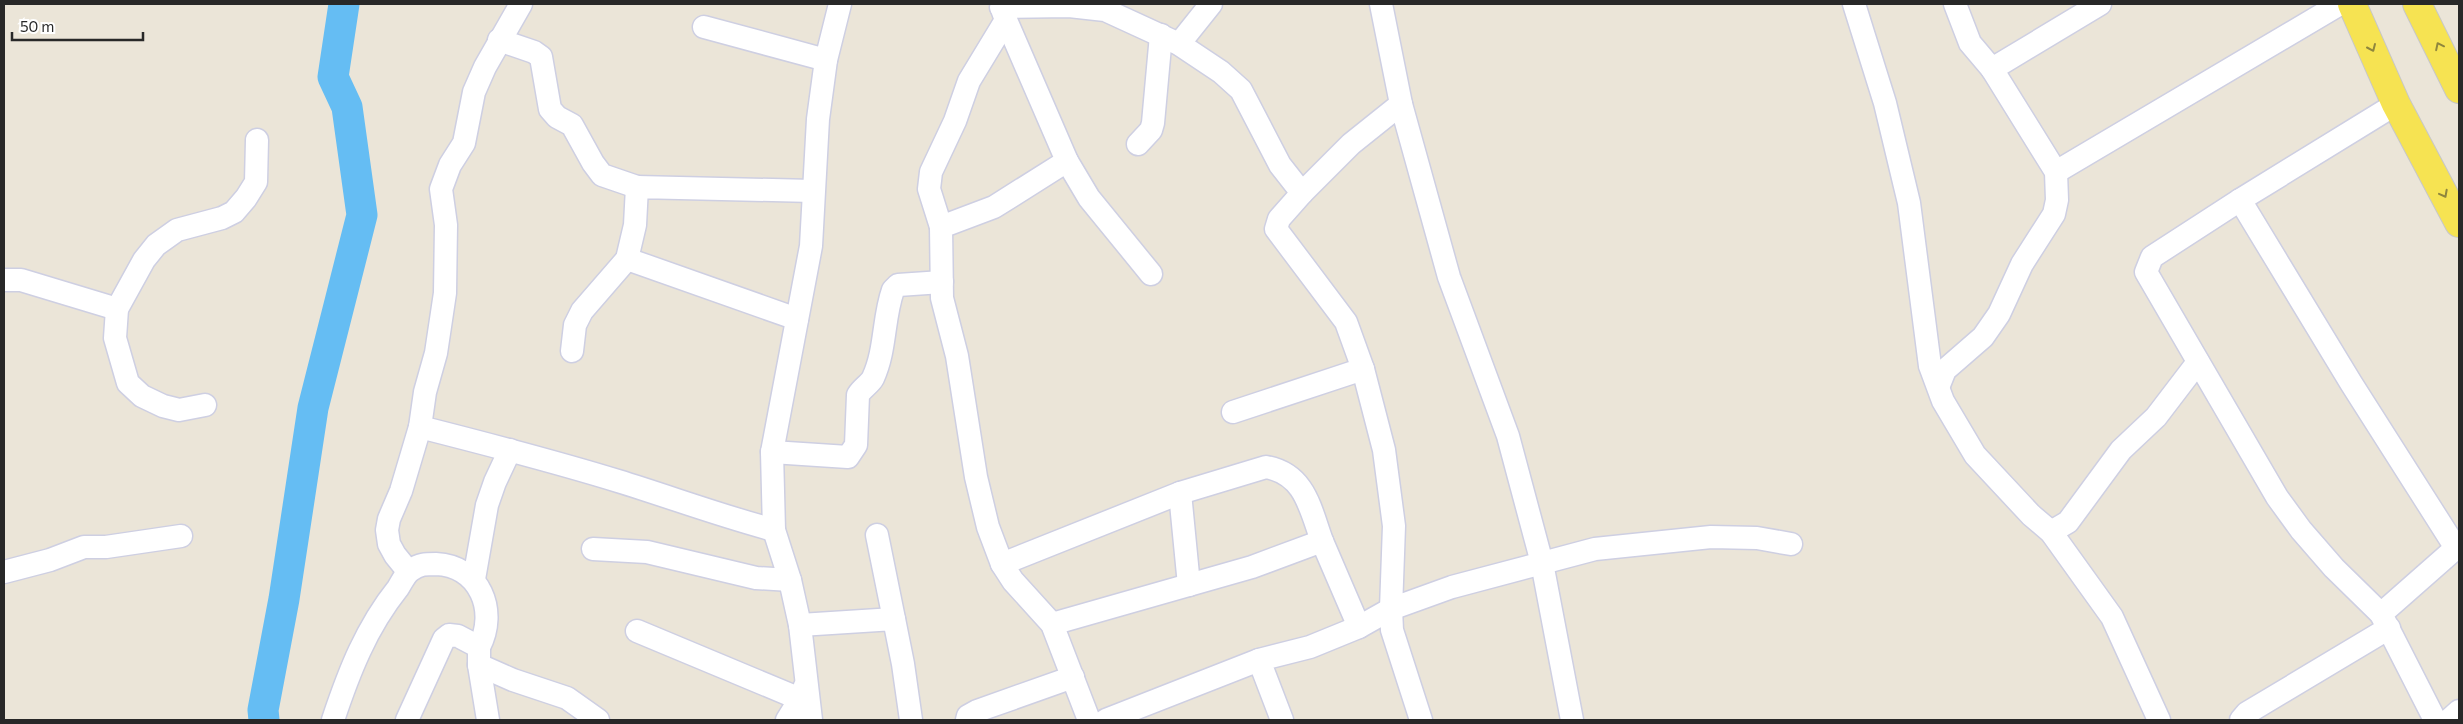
<svg xmlns="http://www.w3.org/2000/svg" width="2463" height="724" viewBox="0 0 2463 724" font-family="Commissioner,sans-serif">
<rect width="100%" height="100%" fill="#ebe5d8"/>
<g fill="none" stroke-linecap="round" stroke-linejoin="round">
<polyline stroke="#65bdf3" stroke-width="31" points="264,720 263,710 284,599 313,408 362,215 347,107 333,77 344,4"/>
<defs>
<g id="minor">
<path d="M521 4 485 67 474 92 464 143 450 165 441 189 446 225 445 293 436 353 425 392 420 427C487 444 553 461 618 481 670 497 721 516 774 530"/>
<polyline points="1854,4 1885,103 1909,203 1930,366 1943,401 1975,455 2031,515 2051,532 2112,617 2159,720"/>
<polyline points="1001,7 1069,6 1105,10 1179,44 1221,72 1241,90 1280,165 1302,193 1279,219 1276,229 1346,322 1363,369 1233,412"/>
<polyline points="1006,20 1067,161 994,207 941,227 942,298 957,356 976,477 988,527 1002,564 1013,581 1052,624 1089,720"/>
<polyline points="704,27 826,60"/>
<polyline points="499,40 534,52 541,57 550,109 557,117 572,125 593,163 602,175 637,187"/>
<polyline points="1179,44 1211,4"/>
<polyline points="1992,69 2100,4"/>
<polyline points="1401,104 1449,277 1508,436 1542,563 1572,720"/>
<polyline points="1138,144 1151,130 1153,123 1161,35"/>
<polyline points="1067,161 1089,198 1151,274"/>
<polyline points="2056,172 2340,4"/>
<polyline points="1302,193 1351,144 1401,104 1381,4"/>
<polyline points="2240,200 2351,383 2456,548 2459,545"/>
<polyline points="941,227 929,189 931,172 955,121 969,81 1006,20 1002,9"/>
<polyline points="627,259 797,319"/>
<polyline points="4,280 21,280 117,309"/>
<polyline points="572,351 575,325 582,311 627,259 635,225 637,187 813,191"/>
<polyline points="1363,369 1384,450 1394,526 1391,609 1452,587 1595,549 1711,537 1757,538 1791,544"/>
<polyline points="1939,385 1945,370 1983,337 1999,314 2022,264 2054,214 2057,200 2056,172 1992,69 1970,43 1955,4"/>
<polyline points="205,405 179,410 163,406 142,396 128,383 115,338 117,309 144,260 156,245 177,230 222,218 234,212 246,198 256,182 257,140"/>
<path d="M772 452 848 457 856 445 858 395C862 388 870 384 873 378 886 350 883 318 893 290L898 285 942 282"/>
<polyline points="1180,493 1189,585"/>
<polyline points="2051,532 2068,522 2121,450 2156,417 2198,362"/>
<polyline points="877,535 894,619"/>
<polyline points="593,549 647,552 756,578 790,580"/>
<path d="M1002 564 1180 493 1266 467C1305 474 1310 508 1322 541"/>
<polyline points="408,571 395,555 389,544 387,530 389,519 401,491 420,427"/>
<polyline points="4,572 50,560 84,547 106,547 181,536"/>
<polyline points="474,579 487,505 495,482 510,450"/>
<polyline points="2381,614 2334,568 2301,530 2277,497 2146,272 2152,257 2240,200 2396,104"/>
<polyline points="1052,624 1252,567 1322,541 1359,627 1310,647 1259,660 1282,720"/>
<polyline points="800,625 894,619 903,664 911,720"/>
<polyline points="1359,627 1391,609 1392,630 1421,720"/>
<polyline points="637,631 800,699"/>
<polyline points="479,665 513,680 567,698 598,720"/>
<path d="M333 720C349 672 366 628 398 588 402 582 405 574 411 570 420 564 425 564 436 564 480 566 498 611 479 647"/>
<polyline points="407,720 444,639 449,635 458,636 479,647 479,665 488,720"/>
<polyline points="787,720 800,699 805,686"/>
<polyline points="811,720 800,625 790,580 774,530 772,452 811,246 818,119 826,60 840,4"/>
<polyline points="967,720 968,716 977,711 1073,677"/>
<polyline points="1106,720 1259,660"/>
<polyline points="2241,720 2247,713 2389,628"/>
<polyline points="2435,720 2381,614 2456,548"/>
<polyline points="2449,720 2459,711"/>
</g>
<g id="major">
<polyline points="2352,4 2396,104 2459,223"/>
<polyline points="2417,4 2459,89"/>
</g>
</defs>
<use href="#minor" stroke="#cecfe2" stroke-width="25"/>
<use href="#major" stroke="#c7c7c7" stroke-width="30"/>
<use href="#minor" stroke="#fff" stroke-width="22"/>
<use href="#major" stroke="#f6e352" stroke-width="28"/>
</g>
<defs><path id="oneway-chevron" d="M-2-3.5L2.5 0L-2 3.5" fill="none" stroke-width="1.6" stroke-linecap="round" stroke-linejoin="round" transform="scale(1.25)"/></defs>
<g stroke="#8f863d">
<use href="#oneway-chevron" transform="translate(2439 46) rotate(-116)"/>
<use href="#oneway-chevron" transform="translate(2372 48) rotate(66)"/>
<use href="#oneway-chevron" transform="translate(2444 194) rotate(62)"/>
</g>
<rect width="2463" height="724" fill="none" stroke="#282828" stroke-width="10"/>
<path d="M12 32v8h131v-8" fill="none" stroke="#282828" stroke-width="2.5"/>
<text x="20" y="32" font-size="15" fill="#282828" stroke="#ffffff" stroke-width="4" paint-order="stroke">50 m</text>
</svg>
